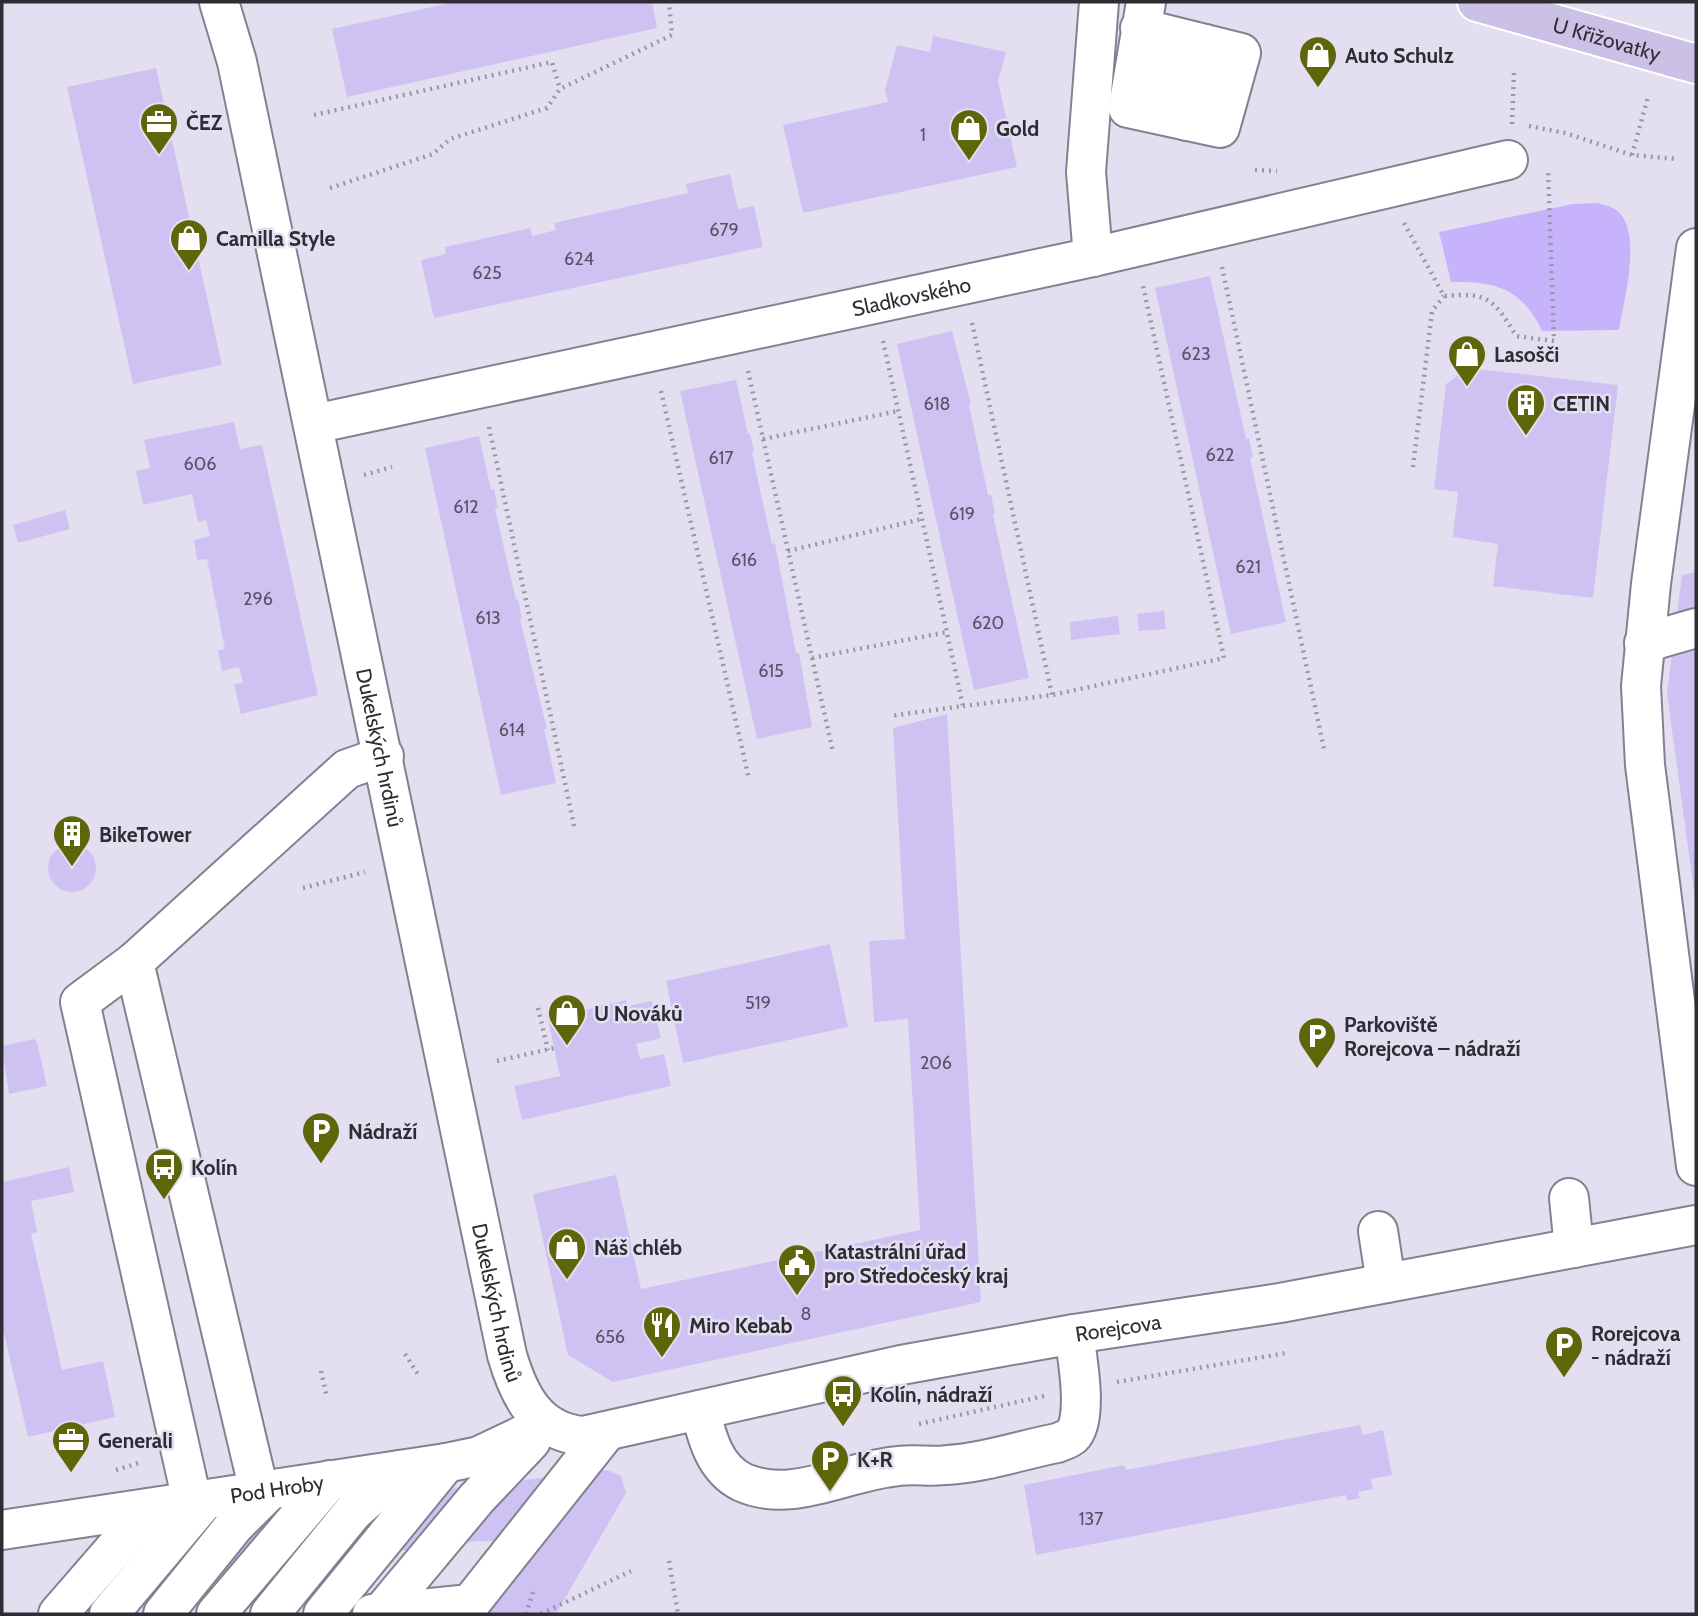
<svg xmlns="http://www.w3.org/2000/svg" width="1698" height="1616" viewBox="0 0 1698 1616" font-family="Cabin,sans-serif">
<rect width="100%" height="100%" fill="#e3dff1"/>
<path fill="#c6b3fc" d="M1598 203C1607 206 1616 207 1622 216 1640 241 1624 301 1619 330L1542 331C1522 288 1495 281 1451 282L1439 232 1573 204Z"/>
<g fill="#cec2f3">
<polygon points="455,2 652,2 657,28 347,97 332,29"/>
<polygon points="933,36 1006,52 998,81 1017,167 803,213 783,125 888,102 885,90 897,45 930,52"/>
<polygon points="156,68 222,365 133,384 67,87"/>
<polygon points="730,174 738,209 754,206 763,247 434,318 421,260 446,254 445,247 531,228 532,236 556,230 554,223 688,193 686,184"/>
<polygon points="1210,276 1246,439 1249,438 1253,457 1250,458 1286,622 1231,634 1155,288"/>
<polygon points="952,331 971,404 969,405 988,495 991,495 995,514 993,515 1029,678 974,690 897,344"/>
<polygon points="1468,368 1618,385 1593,598 1493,586 1498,544 1453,537 1458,492 1434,489 1446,384"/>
<polygon points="736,380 748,434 750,433 754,452 752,453 772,544 775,543 796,653 799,653 812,727 757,739 680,391"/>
<polygon points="234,422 240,449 262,445 318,695 241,714 234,684 243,683 239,667 222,671 218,650 225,649 207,559 197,560 194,540 210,536 206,520 198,522 192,494 143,505 136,471 150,468 144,440"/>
<polygon points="479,436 491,490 494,489 498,508 495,509 516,600 518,599 522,619 520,619 547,729 544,729 556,783 501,795 425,448"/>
<polygon points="65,510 70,529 18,543 13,525"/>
<polygon points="1696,572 1696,899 1695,899 1667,693 1682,575"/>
<polygon points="1164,611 1166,629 1139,631 1137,614"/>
<polygon points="1118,616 1120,634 1071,640 1070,622"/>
<polygon points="947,714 981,1302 613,1382 568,1355 533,1194 616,1175 641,1289 920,1230 908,1019 874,1022 869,941 905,939 893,728"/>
<circle cx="72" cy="868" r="24"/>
<polygon points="830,944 848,1027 683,1063 666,981"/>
<polygon points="626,1000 628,1006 652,1001 661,1038 636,1044 640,1059 664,1054 671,1086 522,1120 514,1086 560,1076 548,1019"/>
<polygon points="34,1039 37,1042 47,1086 9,1094 2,1046"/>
<polygon points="69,1167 74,1192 31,1201 37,1232 31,1234 62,1370 103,1361 115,1417 28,1437 2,1325 2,1182"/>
<polygon points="1360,1425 1363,1435 1383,1430 1392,1475 1371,1479 1373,1489 1358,1492 1360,1498 1347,1501 1346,1495 1036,1555 1024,1485 1124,1465 1126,1470"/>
<polygon points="608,1470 621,1476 626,1493 556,1614 482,1614 508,1542 477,1541 157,1581 143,1526"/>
</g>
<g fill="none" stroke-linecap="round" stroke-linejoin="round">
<defs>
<g id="minor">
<path id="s1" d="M219 2 237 62 507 1355C519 1396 537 1432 583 1436L901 1365 1074 1334 1280 1303 1696 1225"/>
<polyline points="1140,28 1241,53 1220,128 1128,108 1146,2"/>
<polyline points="1154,113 1171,36"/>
<polyline points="1187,121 1205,44"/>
<polyline points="1696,248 1651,584 1641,686 1645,765 1696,1166"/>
<polyline points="1093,257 1086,172 1099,2"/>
<path id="s2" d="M314 424 1093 257 1508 160"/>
<polyline points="1644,643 1696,628"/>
<polyline points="134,962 259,1491"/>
<polyline points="1569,1198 1574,1248"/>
<polyline points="1378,1231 1386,1283"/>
<path d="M700 1410C707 1437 714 1468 742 1482 792 1505 847 1470 899 1466 915 1464 931 1467 947 1465 983 1463 1022 1450 1057 1443 1062 1441 1069 1439 1072 1436 1089 1420 1077 1356 1074 1334"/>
<polyline points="192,1501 80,1002 134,962 347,769 384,756"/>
<path id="s3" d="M2 1530 446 1463 479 1456 546 1424"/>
<polyline points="381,1613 477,1498 531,1441"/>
<polyline points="58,1614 150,1508"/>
<polyline points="109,1614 205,1500"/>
<polyline points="163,1614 234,1526 270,1490"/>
<polyline points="216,1614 330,1480"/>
<polyline points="270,1614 353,1512 400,1470"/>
<polyline points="323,1614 446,1463"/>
<polyline points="372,1614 470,1604 607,1431"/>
</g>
<g id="major">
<path id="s4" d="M1477 2 1696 64"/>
</g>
</defs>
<use href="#minor" stroke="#848091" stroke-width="42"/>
<use href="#major" stroke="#fff" stroke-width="42"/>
<g stroke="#9a97a5" stroke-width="4.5" stroke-dasharray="2 5" stroke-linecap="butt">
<polyline points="314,115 552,62 560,89"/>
<polyline points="1512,124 1514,72"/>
<polyline points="1529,126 1565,133 1632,155 1677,159"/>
<polyline points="1632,155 1648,97"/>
<polyline points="1255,170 1277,171"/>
<polyline points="330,188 433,154 450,139 547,108 560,89 672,35 669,2"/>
<path d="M1404 223 1444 296C1488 292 1494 299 1516 336L1554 341 1548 169"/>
<polyline points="1222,267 1324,749"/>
<polyline points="972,323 1052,695"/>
<polyline points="883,341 963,706 890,716"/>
<polyline points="748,371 833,752"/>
<polyline points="661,391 749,779"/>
<polyline points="489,427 575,830"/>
<polyline points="763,439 898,411"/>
<polyline points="1413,467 1432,311 1444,296"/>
<polyline points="364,475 392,467"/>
<polyline points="788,551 922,519"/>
<polyline points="812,658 947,632"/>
<polyline points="963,706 1052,695 1224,658 1143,286"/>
<polyline points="303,888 365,872"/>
<polyline points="538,1008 548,1050"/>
<polyline points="497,1061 554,1048"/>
<polyline points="405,1354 419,1376"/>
<polyline points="321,1371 327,1398"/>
<polyline points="1117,1382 1286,1353"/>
<polyline points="919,1424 1044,1396"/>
<polyline points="116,1470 142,1462"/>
<polyline points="669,1561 678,1614"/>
<polyline points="526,1614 534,1589"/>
<polyline points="541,1614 631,1571"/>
</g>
<use href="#minor" stroke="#fff" stroke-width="38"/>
<use href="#major" stroke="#cbc1e6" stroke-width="38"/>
</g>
<defs>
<symbol id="shop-pin" viewBox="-11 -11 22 30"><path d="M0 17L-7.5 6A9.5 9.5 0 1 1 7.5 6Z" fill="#5d6709" stroke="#e3dff1"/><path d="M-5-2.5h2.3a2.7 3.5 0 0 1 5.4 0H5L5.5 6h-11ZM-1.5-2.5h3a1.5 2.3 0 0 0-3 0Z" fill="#fff"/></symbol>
<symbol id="office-pin" viewBox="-11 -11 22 30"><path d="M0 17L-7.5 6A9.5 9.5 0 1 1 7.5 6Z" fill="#5d6709" stroke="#e3dff1"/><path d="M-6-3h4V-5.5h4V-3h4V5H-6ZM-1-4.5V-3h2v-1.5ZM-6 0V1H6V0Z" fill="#fff"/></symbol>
<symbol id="building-pin" viewBox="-11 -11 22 30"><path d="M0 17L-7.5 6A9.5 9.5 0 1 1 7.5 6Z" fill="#5d6709" stroke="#e3dff1"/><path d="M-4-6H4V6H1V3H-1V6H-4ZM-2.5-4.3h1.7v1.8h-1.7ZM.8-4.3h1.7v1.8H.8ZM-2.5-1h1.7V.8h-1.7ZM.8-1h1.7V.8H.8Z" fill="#fff"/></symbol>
<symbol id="parking-pin" viewBox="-11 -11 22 30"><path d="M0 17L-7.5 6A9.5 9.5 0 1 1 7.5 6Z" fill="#5d6709" stroke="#e3dff1"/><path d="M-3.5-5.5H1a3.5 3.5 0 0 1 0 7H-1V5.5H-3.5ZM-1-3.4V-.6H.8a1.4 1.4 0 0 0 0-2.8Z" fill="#fff"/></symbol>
<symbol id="bus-pin" viewBox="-11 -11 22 30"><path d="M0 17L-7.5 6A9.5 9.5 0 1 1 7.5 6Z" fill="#5d6709" stroke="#e3dff1"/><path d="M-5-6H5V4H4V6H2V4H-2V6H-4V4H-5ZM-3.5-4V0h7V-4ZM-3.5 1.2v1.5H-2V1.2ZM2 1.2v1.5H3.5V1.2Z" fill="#fff"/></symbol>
<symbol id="civic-pin" viewBox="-11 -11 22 30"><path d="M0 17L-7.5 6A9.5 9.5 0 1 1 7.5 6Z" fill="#5d6709" stroke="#e3dff1"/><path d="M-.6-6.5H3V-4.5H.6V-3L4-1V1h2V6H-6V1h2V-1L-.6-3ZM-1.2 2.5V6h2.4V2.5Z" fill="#fff"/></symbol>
<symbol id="restaurant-pin" viewBox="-11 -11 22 30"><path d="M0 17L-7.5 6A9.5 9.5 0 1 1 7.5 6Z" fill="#5d6709" stroke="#e3dff1"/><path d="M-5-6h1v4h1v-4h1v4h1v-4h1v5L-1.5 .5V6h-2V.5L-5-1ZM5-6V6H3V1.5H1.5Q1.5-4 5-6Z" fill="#fff"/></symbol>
</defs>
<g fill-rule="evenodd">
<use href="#shop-pin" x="1296" y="33" width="44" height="60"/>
<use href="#office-pin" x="137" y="100" width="44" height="60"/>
<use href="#shop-pin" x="947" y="106" width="44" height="60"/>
<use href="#shop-pin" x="167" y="216" width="44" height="60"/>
<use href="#shop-pin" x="1445" y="332" width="44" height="60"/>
<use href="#building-pin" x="1504" y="381" width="44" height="60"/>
<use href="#building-pin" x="50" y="812" width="44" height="60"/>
<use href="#shop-pin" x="545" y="991" width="44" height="60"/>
<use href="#parking-pin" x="1295" y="1014" width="44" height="60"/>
<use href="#parking-pin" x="299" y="1109" width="44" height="60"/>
<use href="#bus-pin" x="142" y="1145" width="44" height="60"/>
<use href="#shop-pin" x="545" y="1225" width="44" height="60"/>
<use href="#civic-pin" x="775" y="1241" width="44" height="60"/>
<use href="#restaurant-pin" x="640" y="1303" width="44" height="60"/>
<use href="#parking-pin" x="1542" y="1323" width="44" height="60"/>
<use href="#bus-pin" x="821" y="1372" width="44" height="60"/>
<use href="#office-pin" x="49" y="1418" width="44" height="60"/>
<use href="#parking-pin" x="808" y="1437" width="44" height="60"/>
</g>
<g text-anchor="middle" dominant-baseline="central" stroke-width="5" stroke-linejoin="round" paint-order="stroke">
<g font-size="18" fill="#575264">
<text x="923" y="135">1</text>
<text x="724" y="230">679</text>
<text x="579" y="259">624</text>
<text x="487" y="273">625</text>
<text x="1196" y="354">623</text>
<text x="937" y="404">618</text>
<text x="1220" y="455">622</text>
<text x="721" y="458">617</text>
<text x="200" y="464">606</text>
<text x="466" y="507">612</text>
<text x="962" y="514">619</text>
<text x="744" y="560">616</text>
<text x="1248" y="567">621</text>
<text x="258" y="599">296</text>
<text x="488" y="618">613</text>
<text x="988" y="623">620</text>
<text x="771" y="671">615</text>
<text x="512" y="730">614</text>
<text x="758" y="1003">519</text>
<text x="936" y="1063">206</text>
<text x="806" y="1314">8</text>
<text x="610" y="1337">656</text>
<text x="1091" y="1519">137</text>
</g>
<g font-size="21" fill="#2f2d34" stroke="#e3dff1">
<text stroke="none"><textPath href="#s4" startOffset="135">U Křižovatky</textPath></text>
<text stroke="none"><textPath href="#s2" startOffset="611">Sladkovského</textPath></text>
<text stroke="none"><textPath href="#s1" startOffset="763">Dukelských hrdinů</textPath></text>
<text stroke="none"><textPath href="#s1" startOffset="1330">Dukelských hrdinů</textPath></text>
<text stroke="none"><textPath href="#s1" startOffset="2049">Rorejcova</textPath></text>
<text stroke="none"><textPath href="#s3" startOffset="278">Pod Hroby</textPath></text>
</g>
<g font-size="21" font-weight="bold" fill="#2f2d34" stroke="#e3dff1" text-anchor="start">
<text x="1345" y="55">Auto Schulz</text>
<text x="186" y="122">ČEZ</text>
<text x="996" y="128">Gold</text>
<text x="216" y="238">Camilla Style</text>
<text x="1494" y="354">Lasošči</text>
<text x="1553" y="403">CETIN</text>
<text x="99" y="834">BikeTower</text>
<text x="594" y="1013">U Nováků</text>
<text x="1344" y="1024">Parkoviště<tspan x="1344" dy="24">Rorejcova – nádraží</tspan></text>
<text x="348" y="1131">Nádraží</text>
<text x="191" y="1167">Kolín</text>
<text x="594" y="1247">Náš chléb</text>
<text x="824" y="1251">Katastrální úřad<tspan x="824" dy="24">pro Středočeský kraj</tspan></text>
<text x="689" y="1325">Miro Kebab</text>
<text x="1591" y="1333">Rorejcova<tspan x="1591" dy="24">- nádraží</tspan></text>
<text x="870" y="1394">Kolín, nádraží</text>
<text x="98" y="1440">Generali</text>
<text x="857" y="1459">K+R</text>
</g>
</g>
<rect width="1698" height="1616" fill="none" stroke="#2f2d34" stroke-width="7"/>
</svg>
